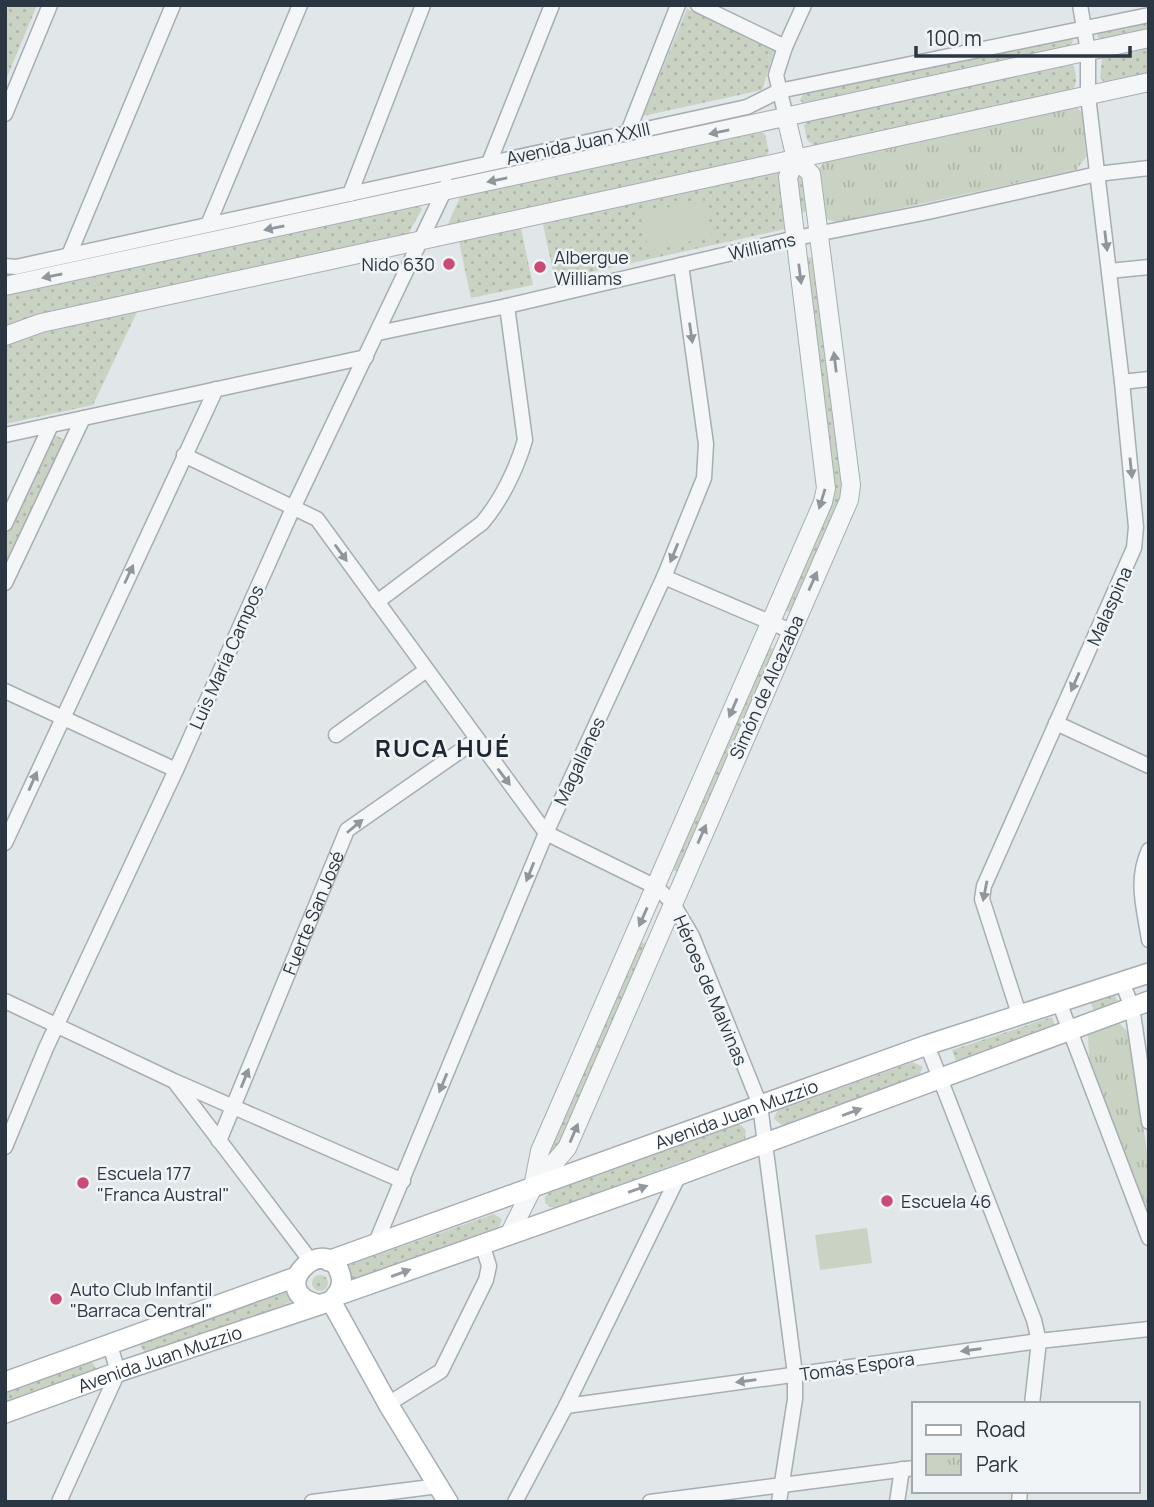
<svg xmlns="http://www.w3.org/2000/svg" width="1154" height="1507" viewBox="0 0 1154 1507" font-family="Manrope,sans-serif">
<defs>
<pattern id="grass-dots" width="8" height="8" patternUnits="userSpaceOnUse" patternTransform="scale(1.75)"><rect width="8" height="8" fill="#cad3c3"/><path d="M2 2h.1M6 6h.1" fill="none" stroke="#aeb6a9" stroke-width="1.8" stroke-linecap="round"/></pattern>
<pattern id="park-tufts" width="24" height="20" patternUnits="userSpaceOnUse" patternTransform="scale(1.75)"><rect width="24" height="20" fill="#cad3c3"/><path d="M3 7l-1-3M5 7V3M7 7l1-3M15 17l-1-3M17 17v-4M19 17l1-3" fill="none" stroke="#aeb6a9"/></pattern>
</defs>
<rect width="100%" height="100%" fill="#e1e6e9"/>
<g fill="url(#grass-dots)">
<polygon points="9,5 37,5 5,82 5,14"/>
<polygon points="687,9 775,50 762,90 643,116"/>
<polygon points="1149,21 1149,31 1102,42 1097,36 1100,31"/>
<polygon points="1071,37 1073,41 1070,48 806,106 800,100 804,93"/>
<polygon points="1149,45 1149,75 1110,84 1104,82 1100,78 1102,57"/>
<path d="M1067 63 1072 64C1077 72 1078 85 1071 92L816 147 807 140 804 125 811 119Z"/>
<polygon points="751,111 754,114 752,117 472,178 469,176 469,174"/>
<polygon points="756,130 765,134 769,152 763,159 451,227 448,224 461,195"/>
<polygon points="778,168 790,228 555,280 542,220"/>
<polygon points="803,174 809,211 801,213 795,176"/>
<polygon points="429,183 430,186 5,279 5,272"/>
<polygon points="417,204 422,209 407,236 35,317 5,327 5,293"/>
<polygon points="520,224 533,285 471,298 458,237"/>
<polygon points="814,257 843,495 791,613 785,610 835,496 806,258"/>
<polygon points="138,310 93,405 5,424 5,345 65,326"/>
<polygon points="53,434 65,440 5,566 5,537"/>
<polygon points="769,647 775,650 678,872 672,869"/>
<polygon points="640,942 647,944 553,1158 547,1156"/>
<polygon points="1115,995 1118,1003 1094,1012 1091,1003"/>
<polygon points="1052,1017 1055,1025 956,1061 952,1050"/>
<polygon points="913,1062 923,1067 918,1077 782,1125 774,1119 777,1111"/>
<polygon points="739,1124 746,1130 745,1139 555,1208 550,1207 545,1203 545,1197 550,1192"/>
<polygon points="494,1214 502,1219 499,1227 347,1281 343,1267"/>
<circle cx="320" cy="1283" r="8"/>
<polygon points="290,1287 296,1300 147,1355 140,1346 145,1340"/>
<polygon points="88,1361 93,1363 96,1369 93,1375 5,1407 5,1390"/>
</g>
<g fill="url(#park-tufts)">
<polygon points="1076,106 1082,113 1086,157 1076,170 838,222 828,220 825,216 818,171 824,161"/>
<polygon points="1118,1022 1128,1032 1131,1049 1149,1164 1149,1209 1143,1204 1089,1059 1088,1034"/>
</g>
<g fill="#cad3c3">
<polygon points="703,199 712,236 649,251 640,214"/>
<polygon points="867,1228 872,1263 820,1270 815,1235"/>
</g>
<g fill="none" stroke-linecap="round" stroke-linejoin="round">
<defs>
<g id="minor">
<polyline points="698,5 785,47"/>
<polyline points="5,114 50,5"/>
<polyline points="786,117 776,75 785,47 804,5"/>
<polyline points="628,132 678,5"/>
<polyline points="489,163 552,5"/>
<polyline points="350,194 423,5"/>
<polyline points="208,225 300,5"/>
<polyline points="69,255 173,5"/>
<polyline points="5,266 16,267 747,107 779,91 1149,15"/>
<polyline points="1109,271 1149,267"/>
<polyline points="378,333 507,306 796,238 928,212 1097,174 1149,168"/>
<polyline points="1122,382 1149,379"/>
<polyline points="5,435 366,357"/>
<polyline points="184,455 317,519 546,833 656,887 672,902 692,936 760,1105 795,1374 795,1399 779,1502"/>
<polyline points="5,524 51,425"/>
<polyline points="664,577 791,631"/>
<polyline points="5,583 83,418"/>
<path d="M377 602 482 523C501 501 517 468 525 440L507 306"/>
<polyline points="5,691 176,770"/>
<polyline points="1056,723 1149,766"/>
<polyline points="336,735 425,671"/>
<polyline points="5,843 216,389"/>
<path d="M1149 850C1135 881 1144 907 1149 940"/>
<polyline points="1122,982 1132,1007 1149,1122"/>
<polyline points="5,1001 174,1081 403,1181"/>
<polyline points="1059,1002 1149,1238"/>
<polyline points="1019,1014 982,899 984,886 1134,548 1136,527 1122,382 1088,96 1088,51 1080,5"/>
<polyline points="927,1045 1034,1320 1039,1341 1032,1404"/>
<polyline points="175,1082 310,1260"/>
<path id="s1" d="M219 1141 347 830 476 740"/>
<polyline points="5,1147 46,1048 176,770 294,506 447,185"/>
<polyline points="375,1245 546,833 664,577 704,478 706,444 681,265"/>
<polyline points="388,1404 441,1371 486,1280 489,1266 482,1243"/>
<polyline points="566,1406 1039,1341 1149,1329"/>
<polyline points="59,1502 118,1372 110,1345"/>
<polyline points="312,1502 439,1486"/>
<polyline points="515,1502 566,1406 679,1175"/>
<polyline points="650,1502 914,1468"/>
<polyline points="897,1502 902,1469"/>
<polyline points="1019,1502 1020,1491"/>
</g>
<g id="tertiary">
<polyline points="5,286 1149,38"/>
<polyline points="5,336 41,323 1149,82"/>
<polyline points="533,1187 540,1151 823,502 826,488 788,177 796,159"/>
<polyline points="510,1233 533,1187 567,1148 849,500 851,485 811,174 796,159 786,117"/>
</g>
<g id="secondary">
<path id="s2" d="M328 1261 927 1045 1149 973"/>
<polyline points="336,1296 679,1175 1149,1001"/>
<polyline points="331,1301 388,1404 448,1502"/>
<polyline points="5,1382 296,1277"/>
<path id="s3" d="M5 1413 118 1372 331 1301C338 1294 343 1287 341 1277 330 1228 262 1289 317 1304"/>
</g>
</defs>
<use href="#minor" stroke="#a6aeb3" stroke-width="17"/>
<use href="#tertiary" stroke="#a6aeb3" stroke-width="20"/>
<use href="#secondary" stroke="#a6aeb3" stroke-width="22"/>
<use href="#minor" stroke="#f4f6f8" stroke-width="14"/>
<use href="#tertiary" stroke="#f4f6f8" stroke-width="18"/>
<use href="#secondary" stroke="#fff" stroke-width="19"/>
</g>
<defs><path id="oneway-solid" d="M-6-.8H1V-3.2L6.5 0L1 3.2V.8H-6Z" transform="scale(1.75)"/></defs>
<g fill="#8f969c">
<use href="#oneway-solid" transform="translate(719 132) rotate(168)"/>
<use href="#oneway-solid" transform="translate(497 180) rotate(168)"/>
<use href="#oneway-solid" transform="translate(274 228) rotate(168)"/>
<use href="#oneway-solid" transform="translate(1106 241) rotate(83)"/>
<use href="#oneway-solid" transform="translate(800 274) rotate(83)"/>
<use href="#oneway-solid" transform="translate(52 276) rotate(168)"/>
<use href="#oneway-solid" transform="translate(691 333) rotate(82)"/>
<use href="#oneway-solid" transform="translate(835 362) rotate(-97)"/>
<use href="#oneway-solid" transform="translate(1131 468) rotate(84)"/>
<use href="#oneway-solid" transform="translate(822 499) rotate(107)"/>
<use href="#oneway-solid" transform="translate(341 553) rotate(54)"/>
<use href="#oneway-solid" transform="translate(674 553) rotate(112)"/>
<use href="#oneway-solid" transform="translate(129 574) rotate(-65)"/>
<use href="#oneway-solid" transform="translate(813 581) rotate(-66)"/>
<use href="#oneway-solid" transform="translate(1075 682) rotate(114)"/>
<use href="#oneway-solid" transform="translate(733 708) rotate(113)"/>
<use href="#oneway-solid" transform="translate(504 777) rotate(53)"/>
<use href="#oneway-solid" transform="translate(33 781) rotate(-66)"/>
<use href="#oneway-solid" transform="translate(355 826) rotate(-40)"/>
<use href="#oneway-solid" transform="translate(702 834) rotate(-66)"/>
<use href="#oneway-solid" transform="translate(530 872) rotate(112)"/>
<use href="#oneway-solid" transform="translate(985 891) rotate(101)"/>
<use href="#oneway-solid" transform="translate(643 917) rotate(114)"/>
<use href="#oneway-solid" transform="translate(245 1078) rotate(-68)"/>
<use href="#oneway-solid" transform="translate(443 1083) rotate(112)"/>
<use href="#oneway-solid" transform="translate(574 1133) rotate(-67)"/>
<use href="#oneway-solid" transform="translate(971 1350) rotate(172)"/>
<use href="#oneway-solid" transform="translate(746 1381) rotate(172)"/>
</g>
<g fill="#949aa0">
<use href="#oneway-solid" transform="translate(852 1112) rotate(-20)"/>
<use href="#oneway-solid" transform="translate(638 1189) rotate(-19)"/>
<use href="#oneway-solid" transform="translate(401 1273) rotate(-20)"/>
</g>
<g fill="#ca4b75" stroke="#f1f4f7" stroke-width="2.5">
<circle cx="449" cy="264" r="7"/>
<circle cx="540" cy="267" r="7"/>
<circle cx="83" cy="1183" r="7"/>
<circle cx="887" cy="1201" r="7"/>
<circle cx="56" cy="1299" r="7"/>
</g>
<g text-anchor="middle" dominant-baseline="central" stroke-width="5" stroke-linejoin="round" paint-order="stroke">
<g font-size="18" fill="#2a3641" stroke="#f1f4f7">
<text transform="translate(578 143) rotate(-12)">Avenida Juan XXIII</text>
<text transform="translate(762 246) rotate(-13)">Williams</text>
<text transform="translate(1109 606) rotate(-66)">Malaspina</text>
<text transform="translate(226 657) rotate(-66)">Luis María Campos</text>
<text transform="translate(766 687) rotate(-66)">Simón de Alcazaba</text>
<text transform="translate(579 761) rotate(-65)">Magallanes</text>
<text stroke="none"><textPath href="#s1" startOffset="247">Fuerte San José</textPath></text>
<text transform="translate(711 990) rotate(67)">Héroes de Malvinas</text>
<text stroke="none"><textPath href="#s2" startOffset="434">Avenida Juan Muzzio</textPath></text>
<text stroke="none"><textPath href="#s3" startOffset="164">Avenida Juan Muzzio</textPath></text>
<text transform="translate(857 1366) rotate(-8)">Tomás Espora</text>
</g>
<g font-size="18" fill="#2a3641" stroke="#f1f4f7" text-anchor="start">
<text x="554" y="257">Albergue<tspan x="554" dy="21">Williams</tspan></text>
<text x="435" y="264" text-anchor="end">Nido 630</text>
<text x="97" y="1173">Escuela 177<tspan x="97" dy="21">"Franca Austral"</tspan></text>
<text x="901" y="1201">Escuela 46</text>
<text x="70" y="1289">Auto Club Infantil<tspan x="70" dy="21">"Barraca Central"</tspan></text>
</g>
<g font-size="24" font-weight="bold" letter-spacing="2" fill="#1c2731" stroke="#f1f4f7">
<text x="443" y="747">RUCA HUÉ</text>
</g>
</g>
<rect width="1154" height="1507" fill="none" stroke="#2a3641" stroke-width="14"/>
<rect x="912" y="1402" width="228" height="91" fill="#f1f4f7" stroke="#a1a8ae" stroke-width="2"/>
<rect x="926" y="1425" width="35" height="10" fill="#ffffff" stroke="#a1a8ae" stroke-width="2"/>
<text x="976" y="1437" font-size="21" fill="#2a3641">Road</text>
<rect x="926" y="1454" width="35" height="21" fill="url(#park-tufts)" stroke="#a1a8ae" stroke-width="2"/>
<text x="976" y="1472" font-size="21" fill="#2a3641">Park</text>
<path d="M916 46v10h214v-10" fill="none" stroke="#2a3641" stroke-width="3.5"/>
<text x="926" y="46" font-size="21" fill="#2a3641" stroke="#f1f4f7" stroke-width="5" paint-order="stroke">100 m</text>
</svg>
